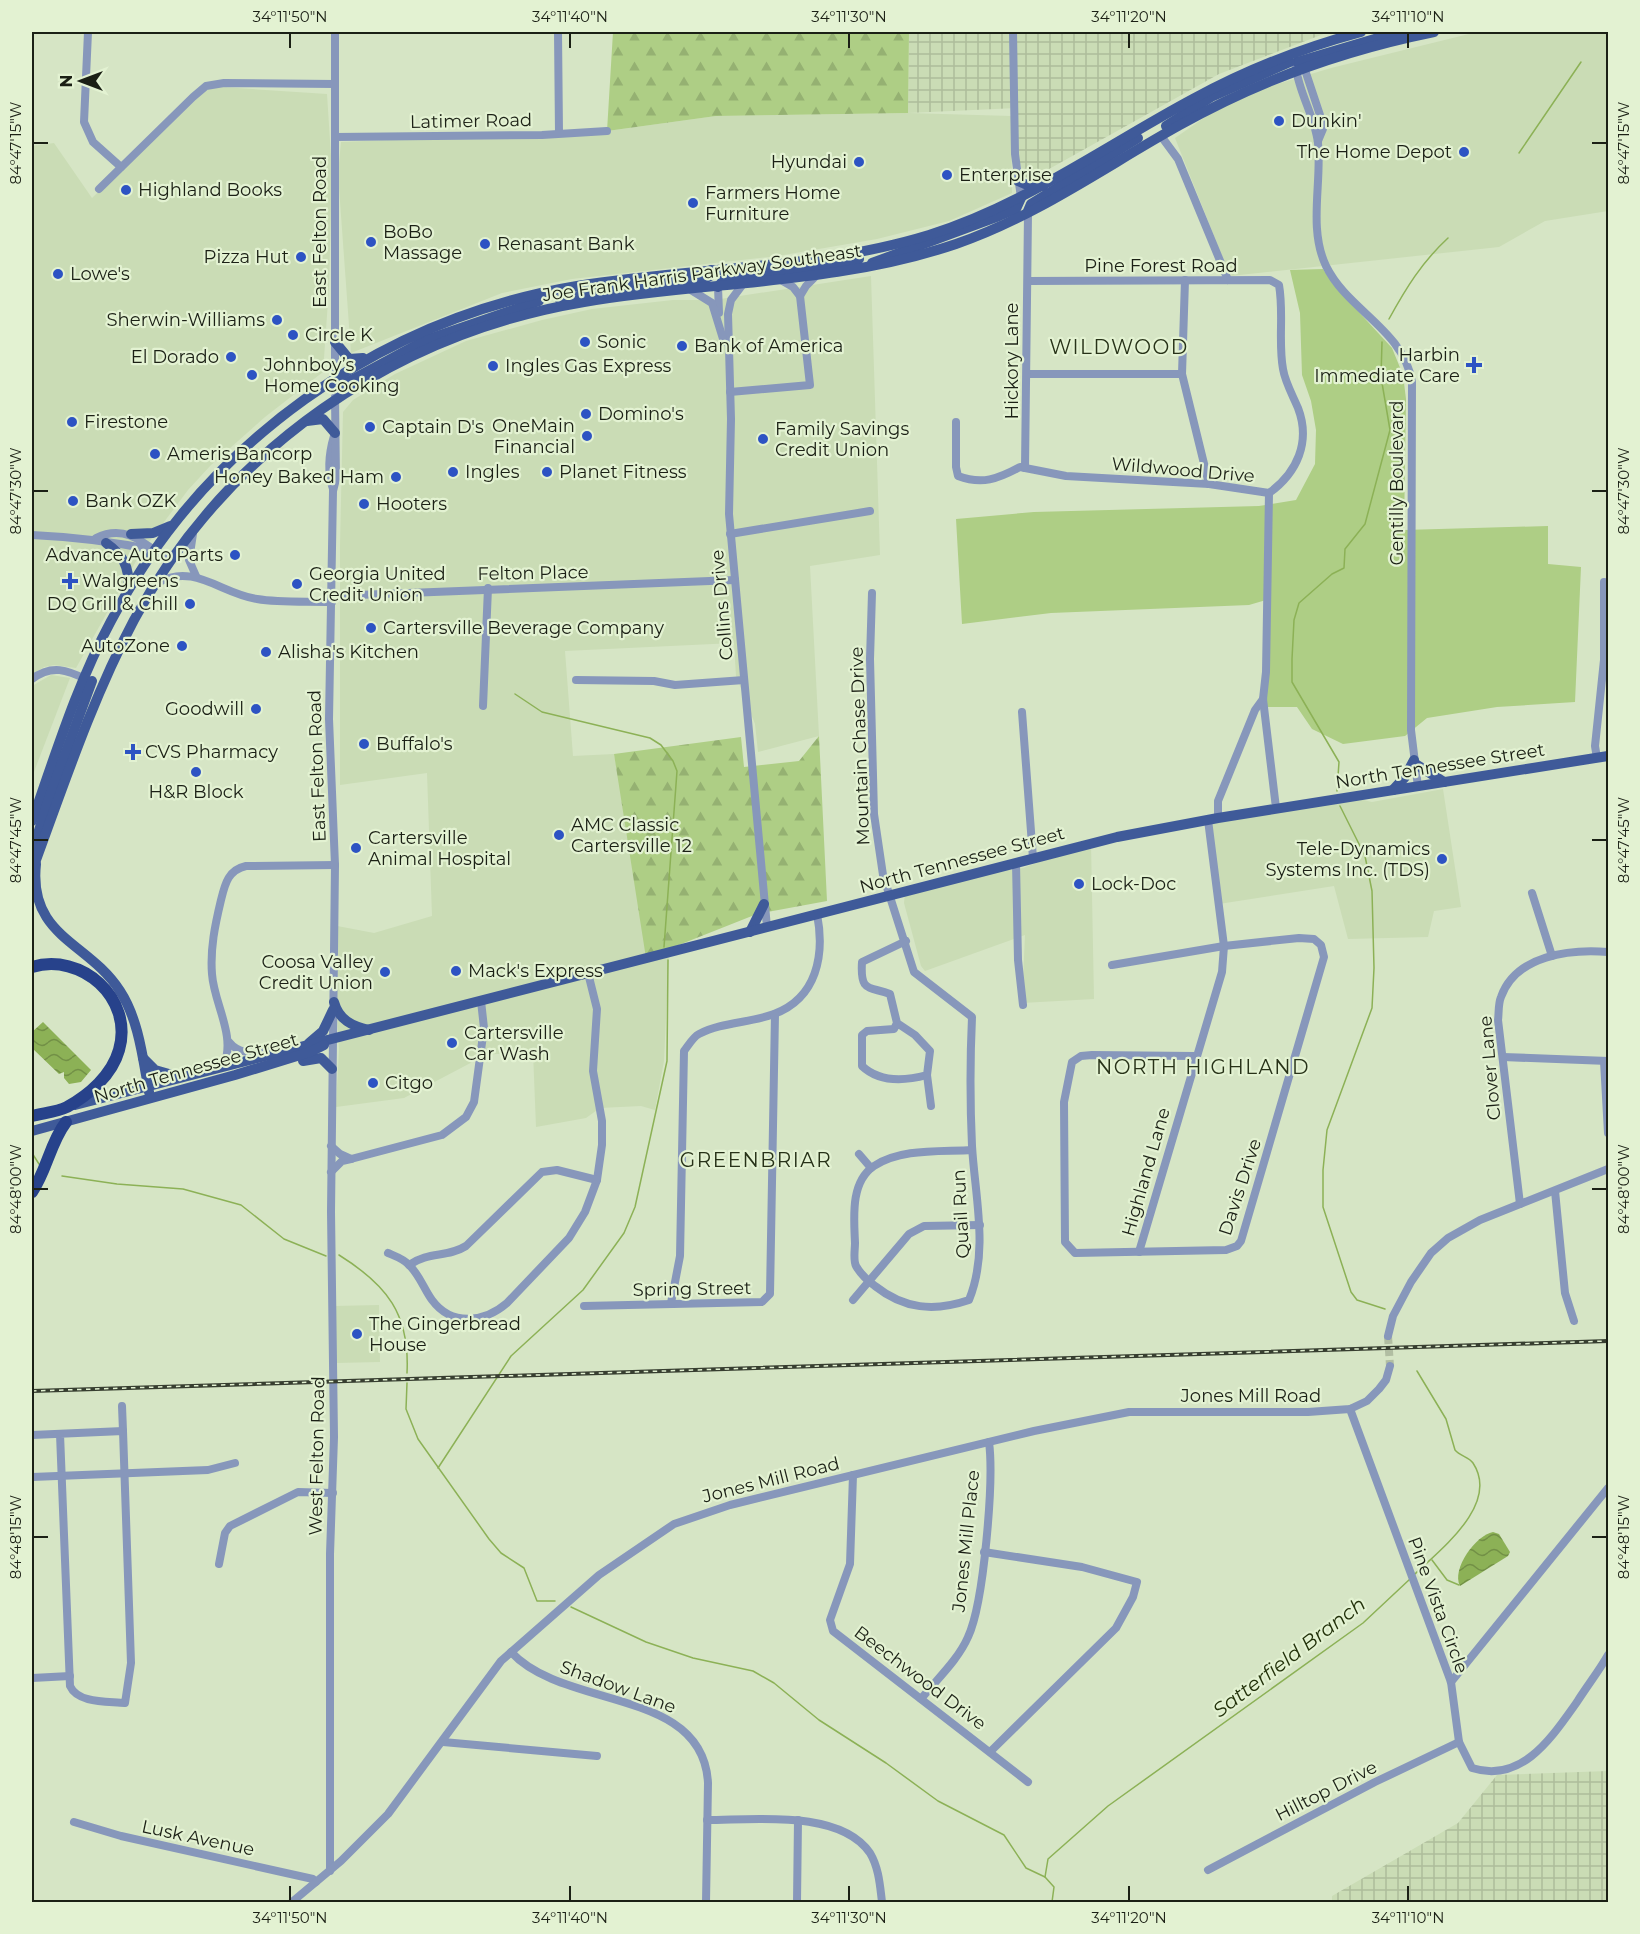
<svg xmlns="http://www.w3.org/2000/svg" width="1640" height="1934" viewBox="0 0 1640 1934" font-family="Montserrat,sans-serif">
<defs>
<pattern id="industrial-grid" width="8" height="8" patternUnits="userSpaceOnUse" patternTransform="scale(1.5)"><rect width="8" height="8" fill="#cadcb5"/><path d="M0 4h8M4 0v8" fill="none" stroke="#adbc9b"/></pattern>
<pattern id="forest-firs" width="22" height="20" patternUnits="userSpaceOnUse" patternTransform="scale(1.5)"><rect width="22" height="20" fill="#aece85"/><path d="M5 1l3.5 6h-7zM16 11l3.5 6h-7z" fill="#95b172"/></pattern>
<pattern id="water-waves" width="16" height="10" patternUnits="userSpaceOnUse" patternTransform="scale(1.5)"><rect width="16" height="10" fill="#8cb156"/><path d="M0 5q4-4 8 0t8 0" fill="none" stroke="#729046"/></pattern>
</defs>
<rect width="100%" height="100%" fill="#d6e5c5"/>
<g fill="#cadcb5">
<polygon points="1477,32 1608,32 1608,211 1545,221 1499,247 1230,276 1175,138 1234,97 1331,68"/>
<polygon points="206,86 327,94 332,172 329,287 323,372 265,417 211,465 188,490 140,554 76,668 54,665 44,667 32,675 32,146 54,143 92,198"/>
<polygon points="908,113 1011,116 1012,193 949,221 877,239 778,256 572,279 502,293 351,353 338,174 341,142 607,131 716,116"/>
<polygon points="871,276 880,555 810,566 819,736 758,752 755,724 736,676 734,643 565,651 573,756 614,754 653,956 669,952 664,1061 655,1110 641,1106 600,1108 586,1118 536,1127 533,1052 481,1055 480,1058 404,1098 336,1107 339,1049 332,925 374,933 432,916 427,773 340,785 340,546 343,412 353,400 395,374 466,341 542,320 592,309 673,300 714,300"/>
<polygon points="51,675 70,678 32,777 32,686"/>
<polygon points="1443,789 1461,907 1434,911 1428,937 1348,939 1334,886 1219,904 1208,820 1350,797 1372,802"/>
<polygon points="1091,843 1094,999 1022,1003 1025,935 925,971 921,966 904,903 905,892 969,875 1023,868"/>
<polygon points="379,1305 380,1362 336,1363 334,1306"/>
</g>
<g fill="url(#industrial-grid)">
<polygon points="909,32 1329,32 1219,74 1033,178 1024,177 1018,157 1017,108 908,113"/>
<polygon points="1608,1771 1608,1902 1332,1902 1332,1896 1458,1823 1497,1775"/>
</g>
<polygon fill="#aece85" points="1323,269 1333,284 1392,348 1403,375 1406,399 1404,530 1548,526 1548,564 1581,567 1575,702 1497,707 1427,718 1405,736 1343,744 1312,729 1297,707 1265,707 1266,600 1249,605 1051,613 962,624 956,519 1034,512 1259,506 1296,500 1315,464 1316,430 1311,401 1302,375 1300,313 1290,270"/>
<g fill="url(#forest-firs)">
<polygon points="613,32 909,32 908,113 716,116 607,131"/>
<polygon points="819,736 827,901 757,914 646,958 614,754 741,737 744,767 799,761"/>
</g>
<g fill="url(#water-waves)">
<polygon points="43,1022 91,1070 81,1082 69,1084 64,1078 64,1072 59,1074 32,1048 32,1032"/>
<path d="M1493 1532 1499 1534 1510 1552 1508 1556 1460 1586C1451 1569 1476 1535 1493 1532Z"/>
</g>
<g fill="none" stroke-linecap="round" stroke-linejoin="round">
<g stroke="#8cb156" stroke-width="1.5">
<polyline points="1519,153 1581,62"/>
<path d="M1389 319C1406 288 1422 262 1448 238"/>
<polyline points="515,694 542,712 650,738 661,745 673,761 677,771 664,947"/>
<polyline points="1337,791 1339,762 1292,682 1292,659 1294,620 1299,603 1332,574 1344,568 1345,549 1365,524 1390,430 1381,377 1382,342"/>
<polyline points="1340,806 1365,856 1372,891 1374,968 1372,1008 1327,1130 1323,1170 1323,1207 1351,1292 1357,1300 1385,1309"/>
<polyline points="32,1153 39,1164"/>
<polyline points="62,1176 117,1184 183,1189 241,1205 284,1239 326,1256"/>
<path d="M339 1255C387 1285 410 1314 407 1373"/>
<polyline points="407,1383 406,1409 418,1439 489,1539 501,1553 524,1568 537,1601 555,1601"/>
<polyline points="438,1468 511,1356 583,1290 624,1233 635,1207 667,1061 668,960"/>
<polyline points="1432,1560 1447,1580 1459,1585"/>
<path d="M1415 1574C1441 1549 1500 1504 1473 1463 1469 1457 1460 1456 1455 1450L1446 1419 1417 1371"/>
<polyline points="571,1607 646,1642 693,1658 753,1671 774,1683 819,1720 886,1763 938,1801 1004,1835 1026,1868 1045,1877 1054,1887 1052,1902"/>
<polyline points="1045,1877 1048,1859 1108,1806 1363,1623 1410,1579"/>
</g>
<polyline stroke="#b1bea2" stroke-width="8" stroke-dasharray="8 4" stroke-linecap="butt" points="1388,1336 1390,1366"/>
<g stroke="#8797bb" stroke-width="8">
<polyline points="88,32 84,122 93,142 121,167"/>
<polyline points="558,32 559,133"/>
<polyline points="1013,32 1015,154 1021,198"/>
<polyline points="1303,64 1322,121 1323,129 1318,141"/>
<path d="M1296 68C1299 93 1315 117 1318 143 1322 183 1308 228 1326 266 1348 311 1403 329 1412 382L1411 730 1418 787"/>
<polyline points="1161,136 1178,159 1228,280"/>
<polyline points="335,137 542,135 607,131"/>
<polyline points="99,189 193,97 206,86 224,83 335,84"/>
<polyline points="1185,280 1182,374 1209,484"/>
<polyline points="743,284 731,300 728,314 731,419 729,514 767,927"/>
<polyline points="718,287 719,313"/>
<polyline points="691,290 712,303 724,342"/>
<polyline points="800,296 806,286 816,276"/>
<polyline points="1028,374 1182,374"/>
<polyline points="335,382 335,32"/>
<polyline points="730,392 810,385 800,296 793,287 781,280"/>
<path d="M956 422V467L958 476C982 485 998 479 1020 467L1066 476 1209 484 1269 493C1297 473 1311 442 1298 408 1293 396 1285 382 1283 369 1278 342 1284 313 1279 285L1270 280 1028 281"/>
<polyline points="1025,468 1028,214"/>
<path d="M333 489C327 472 329 453 334 436"/>
<polyline points="1269,493 1266,672 1263,699 1276,808"/>
<polyline points="193,534 189,560 196,576"/>
<polyline points="730,534 870,511"/>
<path d="M32 535C76 537 110 541 154 550"/>
<path d="M96 538C127 523 146 545 170 562"/>
<path d="M159 582C194 563 222 594 257 599 281 603 307 601 332 602"/>
<path d="M872 593 870 659 874 814 883 875 914 972 972 1017C970 1060 970 1103 972 1146 975 1197 989 1251 969 1300 934 1312 904 1309 875 1286 868 1281 860 1273 856 1266 853 1260 855 1250 855 1243 854 1218 850 1182 874 1166 901 1148 941 1152 972 1150"/>
<polyline points="332,596 735,580"/>
<path d="M32 679C52 664 67 670 88 680"/>
<polyline points="576,680 654,681 675,685 744,680"/>
<polyline points="483,706 488,588"/>
<polyline points="1022,712 1033,858"/>
<polyline points="1597,758 1595,746 1604,660 1604,582"/>
<polyline points="1218,818 1218,801 1255,710 1263,699"/>
<polyline points="1016,863 1018,960 1023,1005"/>
<polyline points="1532,893 1552,956"/>
<polyline points="1112,965 1224,946 1299,938 1314,939 1321,945 1324,957 1241,1241 1237,1246 1226,1250 1075,1253 1065,1242 1064,1102 1072,1062 1081,1056 1092,1055 1195,1056"/>
<path d="M897 1023 915 1035 930 1051 927 1075C905 1081 880 1083 862 1066V1035L867 1031 894 1029 897 1023 890 994C869 986 860 993 862 962L906 941"/>
<path d="M229 1042C241 1057 257 1051 274 1050"/>
<polyline points="1503,1057 1608,1061"/>
<polyline points="1604,1061 1608,1133"/>
<path d="M224 1065C236 1035 214 1004 212 974 210 949 215 925 221 900 225 884 228 870 246 866L335 865"/>
<polyline points="927,1075 931,1106"/>
<polyline points="859,1154 871,1168"/>
<polyline points="351,1159 442,1135 466,1117 474,1102 484,1028 481,1001"/>
<polyline points="331,1172 342,1161 351,1159 340,1154 331,1146"/>
<polyline points="1555,1191 1565,1293 1574,1321"/>
<path d="M1520 1204 1498 1020C1499 1013 1498 1004 1501 997 1516 955 1570 949 1608 952"/>
<polyline points="1139,1252 1222,972 1224,946 1208,820"/>
<path d="M388 1253C395 1256 404 1259 409 1265 419 1274 424 1289 432 1300 452 1327 485 1322 507 1303L569 1238 585 1212 597 1180 602 1145V1121L593 1071 597 1009 588 973"/>
<path d="M409 1265C429 1251 447 1258 466 1246L542 1172 557 1170 597 1180"/>
<polyline points="853,1300 909,1234 924,1226 980,1225"/>
<path d="M671 1303 680 1256 684 1051C688 1046 693 1037 699 1034 722 1022 750 1023 774 1014 817 998 825 955 817 914"/>
<polyline points="584,1306 762,1302 770,1294 775,1014"/>
<polyline points="1388,1336 1393,1316 1411,1282 1431,1253 1448,1238 1480,1220 1608,1169"/>
<polyline points="122,1406 123,1431"/>
<path d="M1350 1409 1451 1682 1459 1742 1472 1768C1522 1784 1552 1737 1577 1702 1587 1686 1599 1671 1608 1655"/>
<path d="M32 1435 123 1431 131 1663 125 1703C109 1701 78 1704 70 1686L60 1434"/>
<polyline points="853,1475 850,1564 830,1620 833,1631 1028,1782"/>
<polyline points="32,1477 208,1470 235,1463"/>
<polyline points="984,1552 1082,1567 1137,1582 1133,1597 1116,1628 991,1751"/>
<polyline points="219,1564 225,1533 230,1526 298,1492 333,1493"/>
<path d="M511 1652C564 1710 703 1687 708 1783L706 1902"/>
<polyline points="32,1678 70,1676"/>
<polyline points="1451,1682 1608,1488"/>
<path d="M921 1699C937 1679 958 1660 968 1637 984 1603 994 1480 989 1442"/>
<polyline points="443,1742 597,1756"/>
<path d="M707 1820C753 1820 840 1809 870 1853 879 1868 880 1886 882 1902"/>
<polyline points="74,1822 121,1836 313,1879 316,1882"/>
<polyline points="1208,1870 1375,1782 1459,1742"/>
<polyline points="330,1871 330,1554 334,1437 331,1212 335,865 329,719 333,491 336,479 335,397"/>
<polyline points="292,1902 341,1861 388,1814 501,1661 599,1575 674,1524 730,1505 1034,1431 1129,1412 1308,1412 1350,1409 1367,1401 1379,1389 1386,1380 1390,1366"/>
<polyline points="797,1902 798,1820"/>
</g>
<g stroke="#3f5a99" stroke-width="10">
<polyline points="1297,62 1398,32"/>
<polyline points="1166,126 1211,97 1290,62"/>
<polyline points="1018,181 1027,185 1043,186"/>
<polyline points="1028,211 1031,204 1138,138"/>
<polyline points="872,263 999,216 1016,209 1021,198"/>
<polyline points="718,287 725,278 811,269 859,259"/>
<polyline points="560,300 616,288 706,278 710,276 711,270"/>
<polyline points="335,342 349,359 363,358"/>
<polyline points="335,389 426,340 539,301"/>
<polyline points="307,421 323,419 335,433"/>
<polyline points="131,534 153,533 170,526"/>
<path d="M106 543C123 555 130 567 128 588"/>
<polyline points="1414,763 1444,782"/>
<polyline points="1393,790 1405,777 1414,760"/>
<path d="M32 821C56 753 77 684 111 621 205 443 379 319 577 286 694 267 815 270 929 235 1025 205 1105 146 1193 99 1246 70 1302 48 1361 32"/>
<polyline points="32,853 49,798 92,681"/>
<path d="M36 864C28 937 89 942 120 991 139 1020 143 1060 149 1092"/>
<path d="M32 871C63 787 92 699 134 620 227 449 393 334 584 302 708 281 835 285 956 244 1037 216 1106 166 1180 125 1260 80 1345 50 1434 32"/>
<polyline points="750,932 764,904"/>
<path d="M334 1002C339 1020 352 1026 369 1030"/>
<polyline points="309,1043 323,1031 333,1010"/>
<polyline points="143,1058 155,1070 176,1076"/>
<polyline points="303,1061 321,1058 332,1069"/>
<polyline points="75,1105 1117,837 1218,818 1608,756"/>
<polyline points="32,1131 235,1075 310,1052 324,1045"/>
</g>
<g stroke="#27428b" stroke-width="12">
<path d="M32 967C81 952 134 998 119 1050 112 1075 89 1095 67 1107 57 1112 43 1113 32 1116"/>
<path d="M32 1192C47 1170 50 1143 66 1122"/>
</g>
<defs>
<polyline id="rail" points="32,1391 1608,1341"/>
</defs>
<use href="#rail" stroke="#373e30" stroke-width="4"/>
<use href="#rail" stroke="#e3f2d2" stroke-width="1.5" stroke-dasharray="4.5" stroke-linecap="butt"/>
</g>
<path fill="none" stroke="#1b2015" stroke-width="2" d="M290 33V48M570 33V48M849 33V48M1129 33V48M1408 33V48M33 143H48M1592 143H1607M33 491H48M1592 491H1607M33 840H48M1592 840H1607M33 1189H48M1592 1189H1607M33 1537H48M1592 1537H1607M290 1886V1901M570 1886V1901M849 1886V1901M1129 1886V1901M1408 1886V1901"/>
<g fill="#2d53c3" stroke="#e3f2d2" stroke-width="2">
<circle cx="1279" cy="121" r="6"/>
<circle cx="1464" cy="152" r="6"/>
<circle cx="859" cy="162" r="6"/>
<circle cx="947" cy="175" r="6"/>
<circle cx="126" cy="190" r="6"/>
<circle cx="693" cy="203" r="6"/>
<circle cx="371" cy="242" r="6"/>
<circle cx="485" cy="244" r="6"/>
<circle cx="301" cy="257" r="6"/>
<circle cx="58" cy="274" r="6"/>
<circle cx="277" cy="320" r="6"/>
<circle cx="293" cy="335" r="6"/>
<circle cx="585" cy="342" r="6"/>
<circle cx="682" cy="346" r="6"/>
<circle cx="231" cy="357" r="6"/>
<path d="M1471 356h6v6h6v6h-6v6h-6v-6h-6v-6h6z"/>
<circle cx="493" cy="366" r="6"/>
<circle cx="252" cy="375" r="6"/>
<circle cx="586" cy="414" r="6"/>
<circle cx="72" cy="422" r="6"/>
<circle cx="370" cy="427" r="6"/>
<circle cx="587" cy="436" r="6"/>
<circle cx="763" cy="439" r="6"/>
<circle cx="155" cy="454" r="6"/>
<circle cx="453" cy="472" r="6"/>
<circle cx="547" cy="472" r="6"/>
<circle cx="396" cy="477" r="6"/>
<circle cx="73" cy="501" r="6"/>
<circle cx="364" cy="504" r="6"/>
<circle cx="235" cy="555" r="6"/>
<path d="M67 572h6v6h6v6h-6v6h-6v-6h-6v-6h6z"/>
<circle cx="297" cy="584" r="6"/>
<circle cx="190" cy="604" r="6"/>
<circle cx="371" cy="628" r="6"/>
<circle cx="182" cy="646" r="6"/>
<circle cx="266" cy="652" r="6"/>
<circle cx="256" cy="709" r="6"/>
<circle cx="364" cy="744" r="6"/>
<path d="M130 743h6v6h6v6h-6v6h-6v-6h-6v-6h6z"/>
<circle cx="196" cy="772" r="6"/>
<circle cx="559" cy="835" r="6"/>
<circle cx="356" cy="848" r="6"/>
<circle cx="1442" cy="859" r="6"/>
<circle cx="1079" cy="884" r="6"/>
<circle cx="456" cy="971" r="6"/>
<circle cx="385" cy="972" r="6"/>
<circle cx="452" cy="1043" r="6"/>
<circle cx="373" cy="1083" r="6"/>
<circle cx="357" cy="1334" r="6"/>
</g>
<g text-anchor="middle" dominant-baseline="central" stroke-width="4.5" stroke-linejoin="round" paint-order="stroke">
<g font-size="18" fill="#1b2015" stroke="#e3f2d2">
<text transform="translate(471 121) rotate(-1)">Latimer Road</text>
<text transform="translate(320 232) rotate(-90)">East Felton Road</text>
<text x="1161" y="266">Pine Forest Road</text>
<text transform="translate(702 273) rotate(-8)">Joe Frank Harris Parkway Southeast</text>
<text transform="translate(1012 361) rotate(-90)">Hickory Lane</text>
<text transform="translate(1183 470) rotate(5)">Wildwood Drive</text>
<text transform="translate(1397 483) rotate(-90)">Gentilly Boulevard</text>
<text transform="translate(533 573) rotate(-1)">Felton Place</text>
<text transform="translate(722 605) rotate(-95)">Collins Drive</text>
<text transform="translate(860 746) rotate(-92)">Mountain Chase Drive</text>
<text transform="translate(317 766) rotate(-92)">East Felton Road</text>
<text transform="translate(1440 766) rotate(-9)">North Tennessee Street</text>
<text transform="translate(962 860) rotate(-15)">North Tennessee Street</text>
<text transform="translate(196 1068) rotate(-16)">North Tennessee Street</text>
<text transform="translate(1490 1068) rotate(-95)">Clover Lane</text>
<text transform="translate(1146 1172) rotate(-74)">Highland Lane</text>
<text transform="translate(1240 1187) rotate(-72)">Davis Drive</text>
<text transform="translate(961 1214) rotate(-93)">Quail Run</text>
<text transform="translate(692 1289) rotate(-1)">Spring Street</text>
<text x="1251" y="1396">Jones Mill Road</text>
<text transform="translate(317 1456) rotate(-89)">West Felton Road</text>
<text transform="translate(771 1480) rotate(-14)">Jones Mill Road</text>
<text transform="translate(966 1541) rotate(-84)">Jones Mill Place</text>
<text transform="translate(1438 1605) rotate(70)">Pine Vista Circle</text>
<text transform="translate(920 1678) rotate(37)">Beechwood Drive</text>
<text transform="translate(618 1687) rotate(20)">Shadow Lane</text>
<text transform="translate(1326 1791) rotate(-27)">Hilltop Drive</text>
<text transform="translate(198 1838) rotate(12)">Lusk Avenue</text>
</g>
<g font-size="18" fill="#1b2015" stroke="#e3f2d2" text-anchor="start">
<text x="1291" y="121">Dunkin'</text>
<text x="1452" y="152" text-anchor="end">The Home Depot</text>
<text x="847" y="162" text-anchor="end">Hyundai</text>
<text x="959" y="175">Enterprise</text>
<text x="138" y="190">Highland Books</text>
<text x="705" y="193">Farmers Home<tspan x="705" dy="21">Furniture</tspan></text>
<text x="383" y="232">BoBo<tspan x="383" dy="21">Massage</tspan></text>
<text x="497" y="244">Renasant Bank</text>
<text x="289" y="257" text-anchor="end">Pizza Hut</text>
<text x="70" y="274">Lowe's</text>
<text x="265" y="320" text-anchor="end">Sherwin-Williams</text>
<text x="305" y="335">Circle K</text>
<text x="597" y="342">Sonic</text>
<text x="694" y="346">Bank of America</text>
<text x="1460" y="355" text-anchor="end">Harbin<tspan x="1460" dy="21">Immediate Care</tspan></text>
<text x="219" y="357" text-anchor="end">El Dorado</text>
<text x="264" y="365">Johnboy’s<tspan x="264" dy="21">Home Cooking</tspan></text>
<text x="505" y="366">Ingles Gas Express</text>
<text x="598" y="414">Domino's</text>
<text x="84" y="422">Firestone</text>
<text x="575" y="426" text-anchor="end">OneMain<tspan x="575" dy="21">Financial</tspan></text>
<text x="382" y="427">Captain D's</text>
<text x="775" y="429">Family Savings<tspan x="775" dy="21">Credit Union</tspan></text>
<text x="167" y="454">Ameris Bancorp</text>
<text x="465" y="472">Ingles</text>
<text x="559" y="472">Planet Fitness</text>
<text x="384" y="477" text-anchor="end">Honey Baked Ham</text>
<text x="85" y="501">Bank OZK</text>
<text x="376" y="504">Hooters</text>
<text x="223" y="555" text-anchor="end">Advance Auto Parts</text>
<text x="309" y="574">Georgia United<tspan x="309" dy="21">Credit Union</tspan></text>
<text x="82" y="581">Walgreens</text>
<text x="178" y="604" text-anchor="end">DQ Grill &amp; Chill</text>
<text x="383" y="628">Cartersville Beverage Company</text>
<text x="170" y="646" text-anchor="end">AutoZone</text>
<text x="278" y="652">Alisha's Kitchen</text>
<text x="244" y="709" text-anchor="end">Goodwill</text>
<text x="376" y="744">Buffalo's</text>
<text x="145" y="752">CVS Pharmacy</text>
<text x="196" y="792" text-anchor="middle">H&amp;R Block</text>
<text x="571" y="825">AMC Classic<tspan x="571" dy="21">Cartersville 12</tspan></text>
<text x="368" y="838">Cartersville<tspan x="368" dy="21">Animal Hospital</tspan></text>
<text x="1430" y="849" text-anchor="end">Tele-Dynamics<tspan x="1430" dy="21">Systems Inc. (TDS)</tspan></text>
<text x="1091" y="884">Lock-Doc</text>
<text x="373" y="962" text-anchor="end">Coosa Valley<tspan x="373" dy="21">Credit Union</tspan></text>
<text x="468" y="971">Mack's Express</text>
<text x="464" y="1033">Cartersville<tspan x="464" dy="21">Car Wash</tspan></text>
<text x="385" y="1083">Citgo</text>
<text x="369" y="1324">The Gingerbread<tspan x="369" dy="21">House</tspan></text>
</g>
<g font-size="20" letter-spacing="1.5" fill="#273218" stroke="#e3f2d2">
<text x="1119" y="347">WILDWOOD</text>
<text x="1203" y="1067">NORTH HIGHLAND</text>
<text x="756" y="1160">GREENBRIAR</text>
</g>
<g font-size="20" font-style="italic" fill="#22310a" stroke="#e3f2d2">
<text transform="translate(1289 1657) rotate(-37)">Satterfield Branch</text>
</g>
</g>
<rect width="1640" height="1934" fill="none" stroke="#e3f2d2" stroke-width="66"/>
<g transform="translate(81 81) rotate(270)" stroke="#e3f2d2" stroke-width="4.5" paint-order="stroke">
<path d="M0-4.5L10 22L0 15L-10 22Z" fill="#1b2015"/>
<text y="-9" font-size="16" font-weight="bold" text-anchor="middle" fill="#1b2015">N</text>
</g>
<rect x="33" y="33" width="1574" height="1868" fill="none" stroke="#1b2015" stroke-width="2"/>
<g font-size="15" text-anchor="middle" fill="#1b2015">
<text x="290" y="22">34°11'50"N</text>
<text x="570" y="22">34°11'40"N</text>
<text x="849" y="22">34°11'30"N</text>
<text x="1129" y="22">34°11'20"N</text>
<text x="1408" y="22">34°11'10"N</text>
<text transform="translate(1624 143) rotate(-90)" y="5">84°47'15"W</text>
<text transform="translate(16 143) rotate(-90)" y="5">84°47'15"W</text>
<text transform="translate(1624 491) rotate(-90)" y="5">84°47'30"W</text>
<text transform="translate(16 491) rotate(-90)" y="5">84°47'30"W</text>
<text transform="translate(1624 840) rotate(-90)" y="5">84°47'45"W</text>
<text transform="translate(16 840) rotate(-90)" y="5">84°47'45"W</text>
<text transform="translate(1624 1189) rotate(-90)" y="5">84°48'00"W</text>
<text transform="translate(16 1189) rotate(-90)" y="5">84°48'00"W</text>
<text transform="translate(1624 1537) rotate(-90)" y="5">84°48'15"W</text>
<text transform="translate(16 1537) rotate(-90)" y="5">84°48'15"W</text>
<text x="290" y="1923">34°11'50"N</text>
<text x="570" y="1923">34°11'40"N</text>
<text x="849" y="1923">34°11'30"N</text>
<text x="1129" y="1923">34°11'20"N</text>
<text x="1408" y="1923">34°11'10"N</text>
</g>
</svg>
